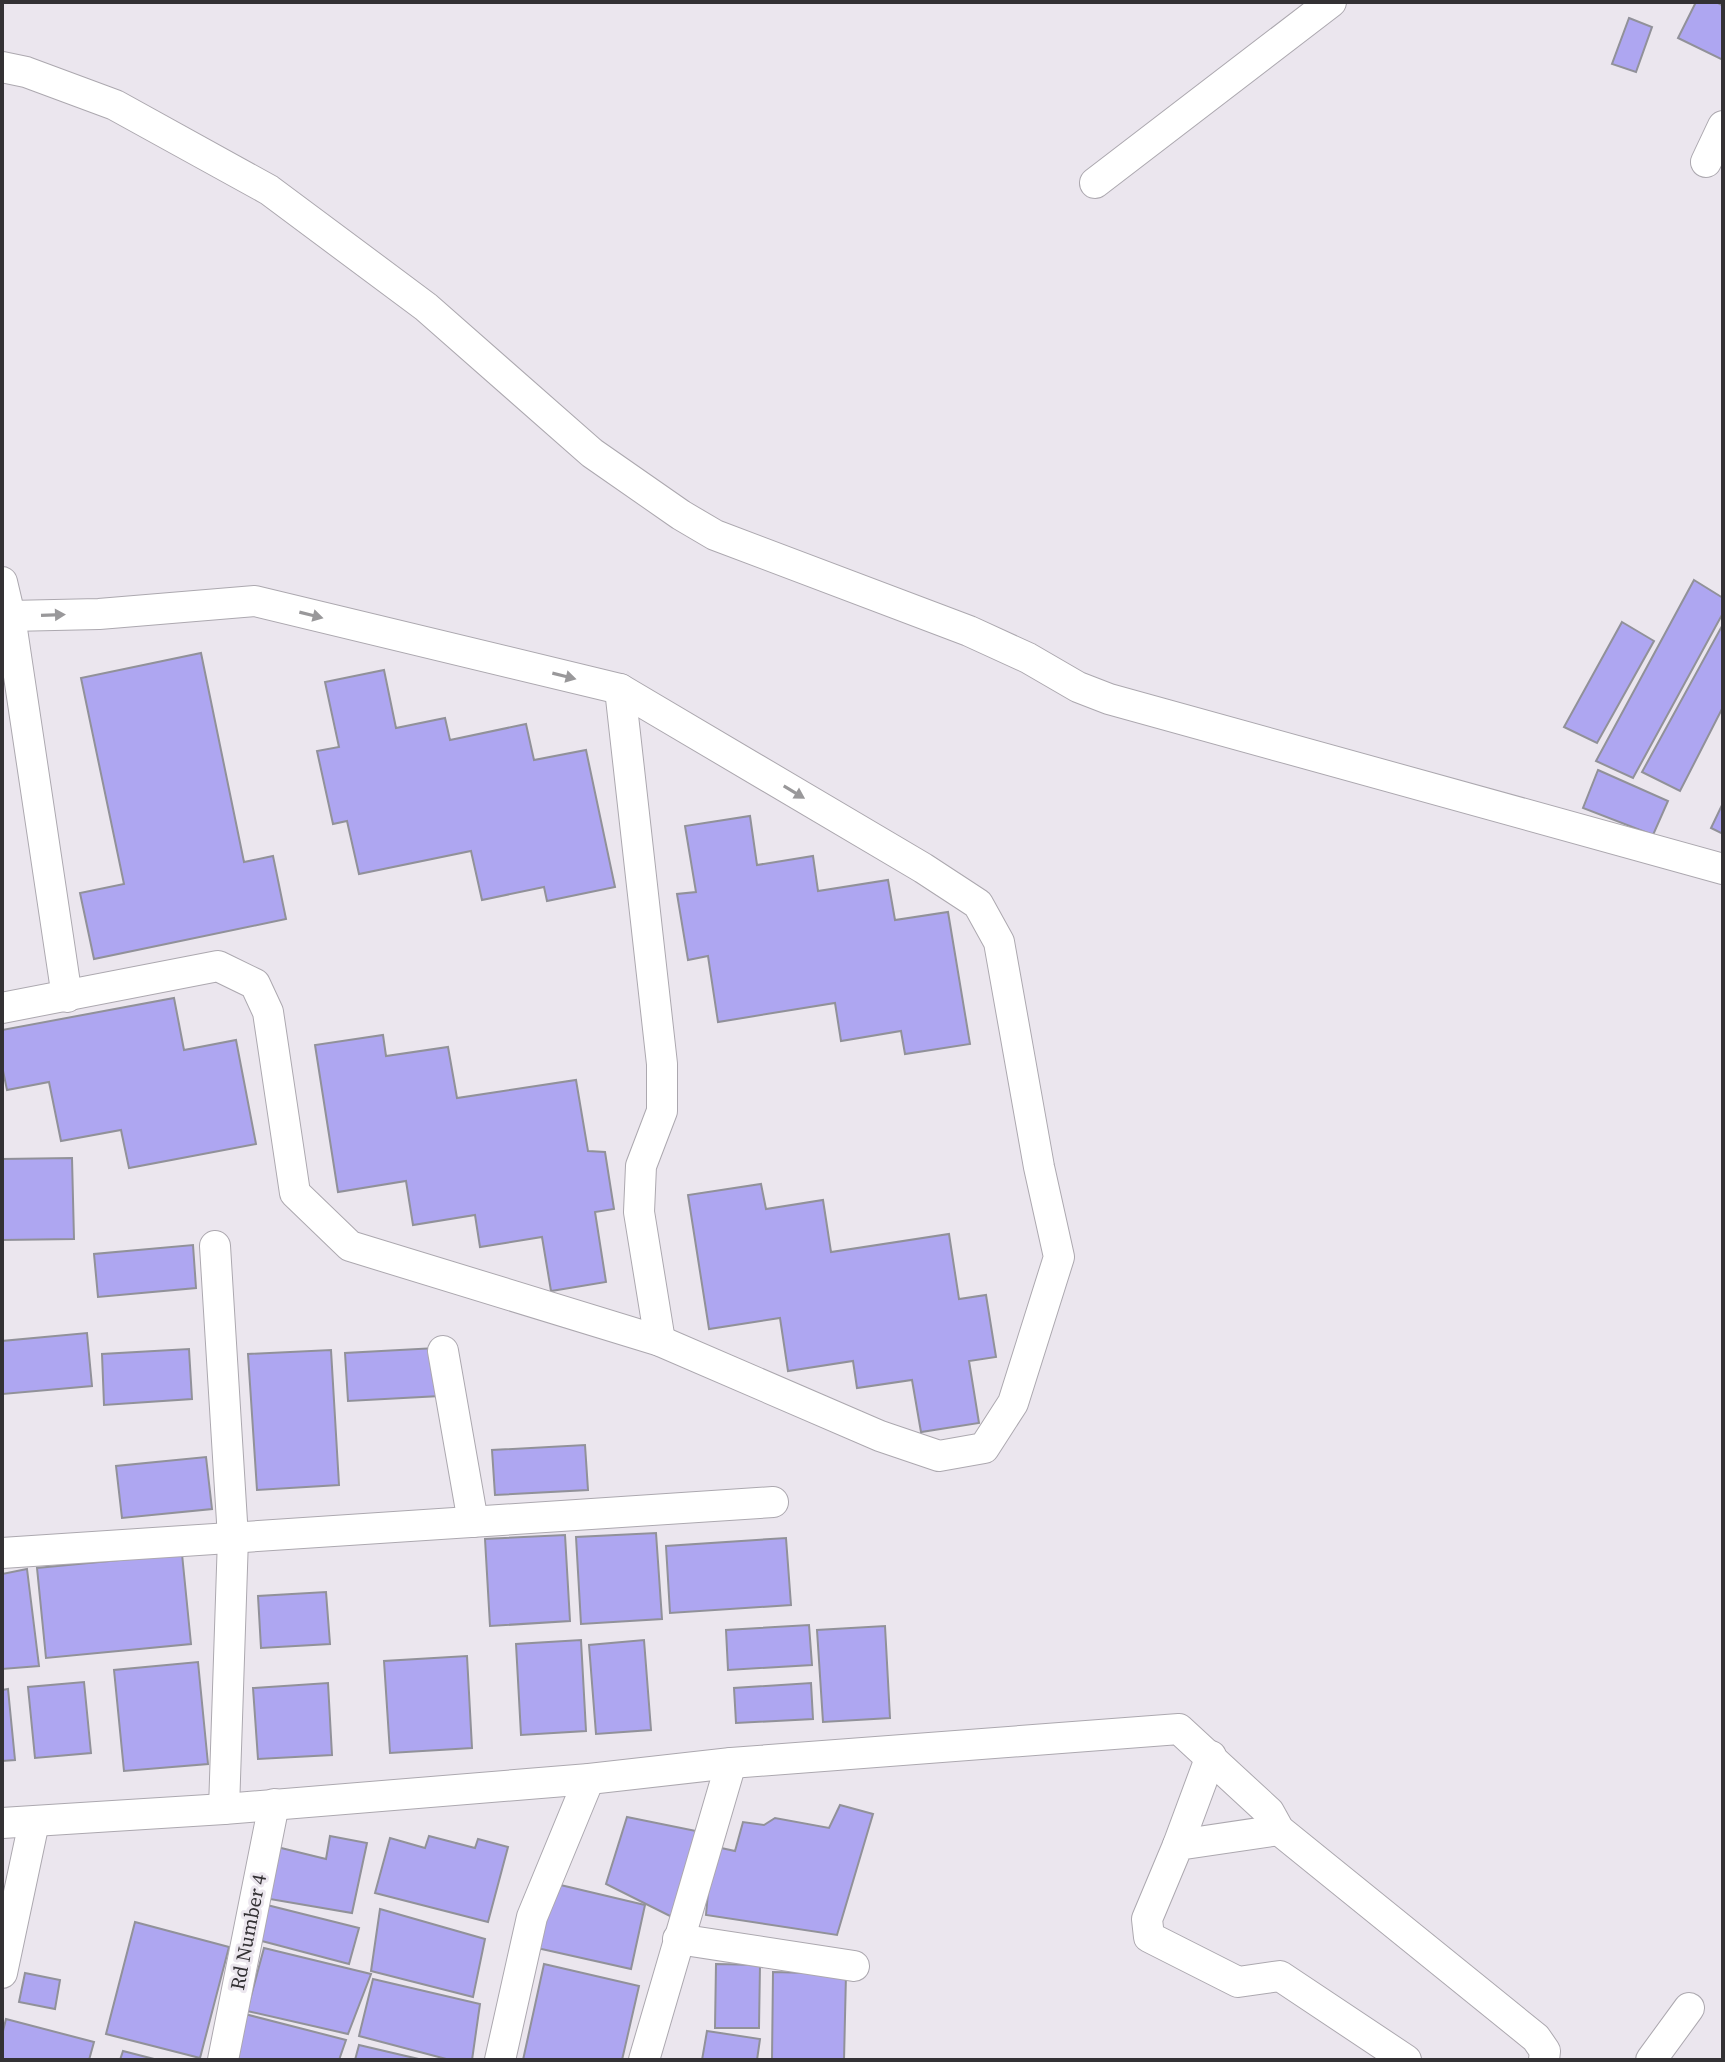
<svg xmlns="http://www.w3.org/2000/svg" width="1725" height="2062" viewBox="0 0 1725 2062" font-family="'Source Serif 4',serif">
<rect width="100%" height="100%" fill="#ebe6ee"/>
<g fill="#aea6f1" stroke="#919199" stroke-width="2">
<polygon points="1696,2 1716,2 1723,6 1723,60 1678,38"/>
<polygon points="1629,18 1652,27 1636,72 1612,64"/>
<polygon points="1694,580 1723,598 1723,613 1633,778 1596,761"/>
<polygon points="1622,622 1654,641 1597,743 1564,727"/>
<polygon points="1722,626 1723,707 1680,791 1642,772"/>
<polygon points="201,653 244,862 273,856 286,919 94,959 80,893 124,884 81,678"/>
<polygon points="384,670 396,728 445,718 450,740 526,724 534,760 586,750 615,887 547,901 544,887 482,900 471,851 359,874 347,821 333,824 317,751 339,747 325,682"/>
<polygon points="1598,770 1668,801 1653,835 1583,808"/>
<polygon points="1723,803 1723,834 1711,828"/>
<polygon points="750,816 757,865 813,856 818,891 888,880 895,920 948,912 970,1044 905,1054 901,1031 841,1041 835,1003 718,1022 708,956 688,960 677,894 696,892 685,826"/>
<polygon points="174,998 184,1050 236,1040 256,1144 129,1168 121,1130 61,1141 49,1082 7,1090 2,1066 2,1030"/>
<polygon points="383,1035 386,1056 448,1047 457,1098 576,1080 588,1151 605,1152 614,1209 595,1212 606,1282 551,1291 542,1237 480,1247 475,1215 413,1225 406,1181 338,1192 315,1045"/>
<polygon points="72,1158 74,1239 2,1240 2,1159"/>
<polygon points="761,1184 766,1209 823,1200 831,1252 949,1234 959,1299 986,1295 996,1357 969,1361 979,1423 921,1432 912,1380 857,1388 853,1361 788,1371 780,1318 709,1329 688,1195"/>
<polygon points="193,1245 196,1288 98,1297 94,1254"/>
<polygon points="87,1333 92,1386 3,1394 2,1341"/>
<polygon points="436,1348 440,1396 348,1401 345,1353"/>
<polygon points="189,1349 192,1399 104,1405 102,1354"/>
<polygon points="331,1350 339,1485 257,1490 248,1354"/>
<polygon points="585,1445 588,1490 495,1495 492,1450"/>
<polygon points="206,1457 212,1509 122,1518 116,1466"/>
<polygon points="656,1533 662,1619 581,1624 576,1537"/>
<polygon points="565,1535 570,1621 490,1626 485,1539"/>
<polygon points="786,1538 791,1605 670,1613 666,1546"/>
<polygon points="182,1554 191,1644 46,1658 37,1568"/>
<polygon points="27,1569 39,1666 2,1669 2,1574"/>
<polygon points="326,1592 330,1644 261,1648 258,1596"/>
<polygon points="809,1625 812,1665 728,1670 726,1630"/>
<polygon points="885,1626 890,1718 823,1722 817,1630"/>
<polygon points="581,1640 586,1731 521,1735 516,1644"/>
<polygon points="644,1640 651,1730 596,1734 589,1645"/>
<polygon points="467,1656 472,1748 390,1753 384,1661"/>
<polygon points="198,1662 208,1764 124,1771 114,1670"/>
<polygon points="84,1682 91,1753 35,1758 28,1687"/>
<polygon points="328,1683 332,1755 258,1759 253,1688"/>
<polygon points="811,1683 813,1719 736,1723 734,1688"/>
<polygon points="8,1689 15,1760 2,1761 2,1690"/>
<polygon points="840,1805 873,1814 837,1935 706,1915 712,1846 735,1851 743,1822 764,1825 775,1818 829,1828"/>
<polygon points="627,1817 696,1831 676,1919 606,1884"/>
<polygon points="330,1836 367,1843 352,1913 264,1898 277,1847 326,1859"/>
<polygon points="429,1836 475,1848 478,1839 508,1847 488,1922 375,1893 390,1838 425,1848"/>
<polygon points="552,1883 645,1905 631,1969 537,1948"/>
<polygon points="267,1905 359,1928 349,1964 258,1940"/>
<polygon points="380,1909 485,1939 473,1997 371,1971"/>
<polygon points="135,1922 229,1947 200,2058 106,2034"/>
<polygon points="264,1948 371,1974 348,2034 247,2011"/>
<polygon points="544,1964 639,1986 622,2060 523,2060"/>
<polygon points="716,1964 760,1965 759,2028 715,2028"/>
<polygon points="773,1972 846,1974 844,2060 772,2060"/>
<polygon points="25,1973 60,1980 55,2009 19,2002"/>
<polygon points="373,1979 480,2004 472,2060 450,2060 359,2036"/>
<polygon points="241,2013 346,2040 339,2060 231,2060"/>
<polygon points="6,2019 94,2042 89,2060 2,2060 2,2035"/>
<polygon points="707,2031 760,2039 757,2060 702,2060"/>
<polygon points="359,2045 423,2060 355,2060"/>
<polygon points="123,2051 158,2060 120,2060"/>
</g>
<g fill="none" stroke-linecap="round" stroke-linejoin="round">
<defs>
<g id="street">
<polyline points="2,67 26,72 115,105 269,190 426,307 592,453 681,515 715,535 969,631 1028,658 1078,687 1109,699 1723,869"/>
<polyline points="1706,162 1723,126"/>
<polyline points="1095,183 1331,2"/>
<polyline points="2,582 10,616 99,614 255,601 620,689 923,868 978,904 999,942 1039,1167 1059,1257 1013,1403 984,1448 939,1456 880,1436 660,1341 350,1246 295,1193 268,1012 255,984 218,966 2,1008"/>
<polyline points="2,618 10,616 67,997"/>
<polyline points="620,689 662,1064 662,1111 641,1166 639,1212 660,1341"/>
<polyline points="215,1246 233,1538 224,1809"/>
<polyline points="443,1351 473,1522"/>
<polyline points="2,1553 773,1502"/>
<polyline points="2,1823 224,1809 589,1779 731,1763 1179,1729 1269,1812 1279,1830 1536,2038 1545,2051 1544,2060"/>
<polyline points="1279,1830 1178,1845 1147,1919 1149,1937 1238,1982 1280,1976 1406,2060"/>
<polyline points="1178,1845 1211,1756"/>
<polyline points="678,1939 854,1966"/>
<polyline points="2,1973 34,1822"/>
<polyline points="223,2060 274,1804"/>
<polyline points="500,2060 532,1917 589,1779"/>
<polyline points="644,2060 731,1763"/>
<polyline points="1651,2060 1689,2008"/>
</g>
</defs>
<use href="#street" stroke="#aca8af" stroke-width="32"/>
<use href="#street" stroke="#fff" stroke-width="30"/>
</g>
<defs><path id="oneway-solid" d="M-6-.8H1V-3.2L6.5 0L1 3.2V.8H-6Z" transform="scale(2)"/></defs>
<g fill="#99989a">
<use href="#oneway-solid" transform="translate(53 615) rotate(-2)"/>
<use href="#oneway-solid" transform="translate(311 615) rotate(14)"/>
<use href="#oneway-solid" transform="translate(564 676) rotate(14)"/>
<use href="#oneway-solid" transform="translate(794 792) rotate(31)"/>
</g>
<g text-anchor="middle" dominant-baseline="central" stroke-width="6" stroke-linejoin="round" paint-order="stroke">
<g font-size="20" fill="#333134" stroke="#ebe6ee">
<text transform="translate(248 1932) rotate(-79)">Rd Number 4</text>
</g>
</g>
<rect width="1725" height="2062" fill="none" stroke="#333134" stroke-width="8"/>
</svg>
